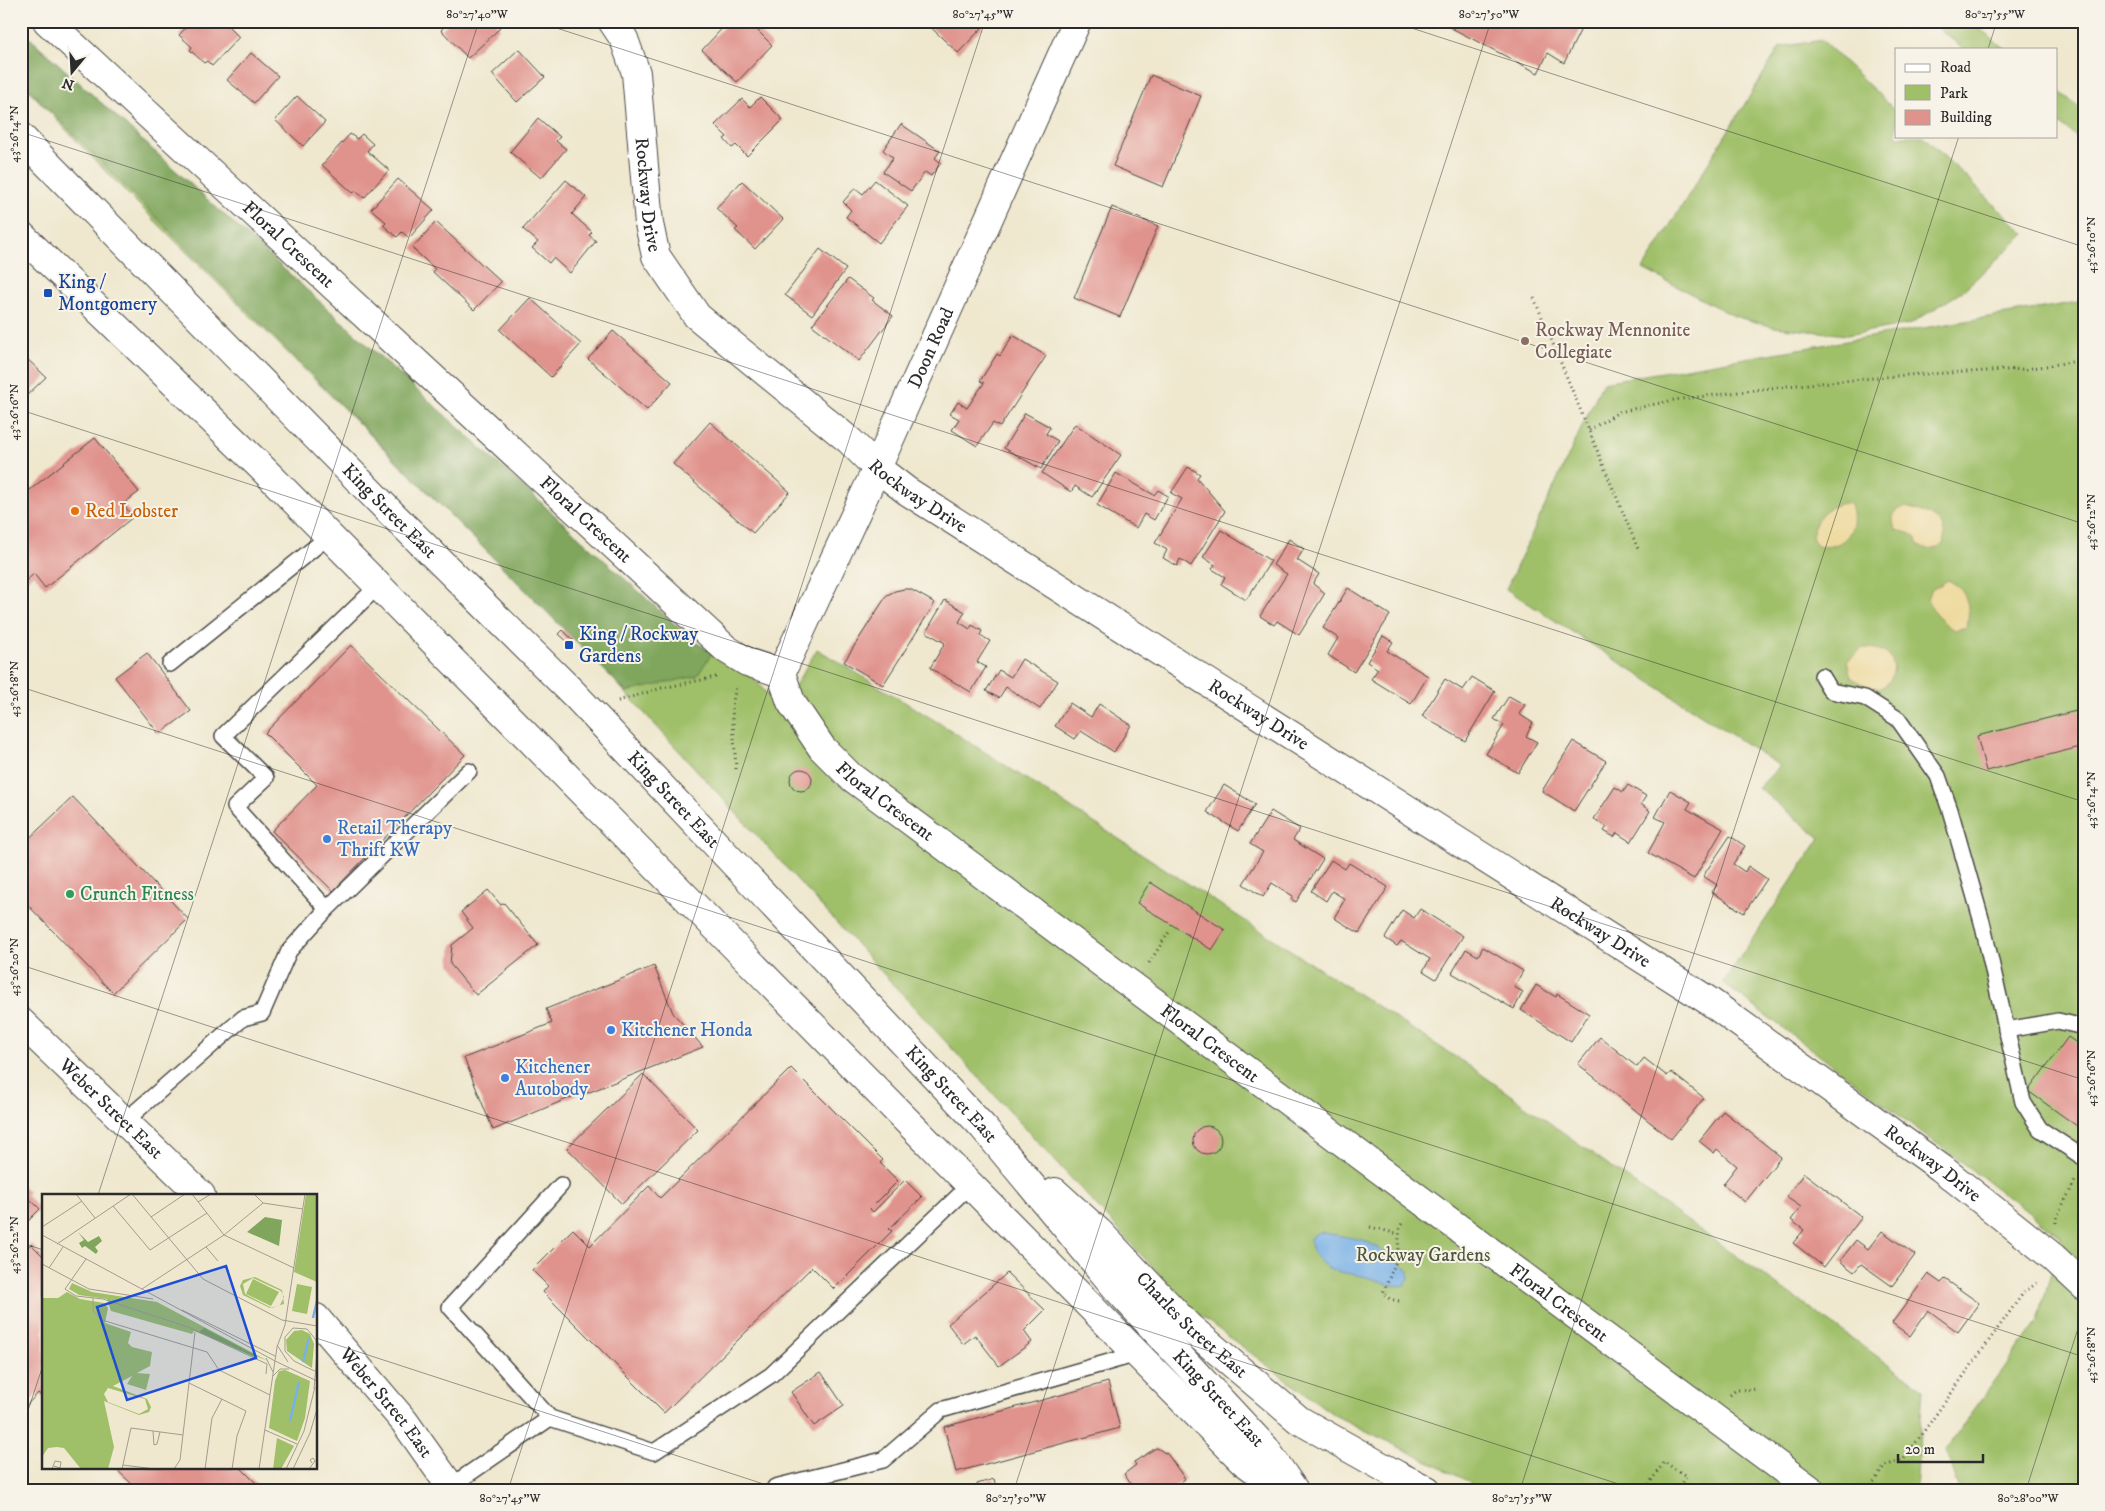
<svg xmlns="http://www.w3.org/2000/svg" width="2105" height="1511" viewBox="0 0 2105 1511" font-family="'IM FELL DW Pica',serif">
<rect width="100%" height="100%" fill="#f7f3e8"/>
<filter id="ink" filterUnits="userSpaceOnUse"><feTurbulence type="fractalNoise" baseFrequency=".02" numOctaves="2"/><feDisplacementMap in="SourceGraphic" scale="10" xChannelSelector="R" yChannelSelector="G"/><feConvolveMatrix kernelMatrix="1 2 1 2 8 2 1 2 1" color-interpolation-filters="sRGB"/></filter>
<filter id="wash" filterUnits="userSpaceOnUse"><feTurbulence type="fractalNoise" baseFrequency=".0096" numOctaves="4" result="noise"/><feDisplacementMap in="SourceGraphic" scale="20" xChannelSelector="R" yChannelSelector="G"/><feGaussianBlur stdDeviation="1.12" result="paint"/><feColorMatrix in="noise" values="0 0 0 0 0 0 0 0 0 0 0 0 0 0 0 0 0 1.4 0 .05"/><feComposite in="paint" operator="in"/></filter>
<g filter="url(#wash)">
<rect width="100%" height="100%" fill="#efe8cf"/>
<g fill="#9fbf68" stroke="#65754a">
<polygon points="1929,21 1970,21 2005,49 1964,49"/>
<polygon points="21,30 692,640 752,677 781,709 817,649 827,655 949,729 1474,1069 1923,1389 1916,1490 1486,1490 1334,1415 1190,1308 592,656 106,172 21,82"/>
<polygon points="1822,40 1896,111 1896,136 1923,136 2025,234 1960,293 1910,324 1847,335 1774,327 1734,316 1643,269 1780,47"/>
<polygon points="2056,89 2084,111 2084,142 2056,121"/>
<polygon points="2084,301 2084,1490 1959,1490 1945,1450 2038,1321 2061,1237 1723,983 1820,838 1758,788 1780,766 1506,589 1603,382"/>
</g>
<polygon fill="#7fa65c" stroke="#556844" points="21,30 692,640 712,653 697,676 626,692 21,81"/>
<g fill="#eeda9e" stroke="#8c8264">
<path d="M1844 503H1850C1861 528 1844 551 1817 546L1812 537C1815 517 1825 507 1844 503Z"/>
<path d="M1905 507C1926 512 1950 518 1943 545 1935 550 1925 552 1917 544 1917 532 1905 533 1896 530 1892 522 1892 518 1896 510Z"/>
<path d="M1948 580C1967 589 1971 607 1967 627L1954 630C1941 622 1934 613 1927 599L1930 591Z"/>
<path d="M1863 648C1908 647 1895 689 1876 688 1867 688 1859 682 1851 677L1847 661Z"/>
</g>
<path fill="#78b0e7" stroke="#526e89" d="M1319 1232 1363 1240 1377 1247 1409 1271V1278L1405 1285C1392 1288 1382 1281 1370 1278 1341 1270 1322 1277 1309 1242L1312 1236Z"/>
<g id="blocks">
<g fill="#e0928c">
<polygon points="192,21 223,21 239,37 212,66 207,61 204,63 190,50 192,47 179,35"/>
<polygon points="450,21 494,21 500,28 468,58 441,30"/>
<polygon points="729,21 748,21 772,45 737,82 702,50"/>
<polygon points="924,21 978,21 983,27 958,53"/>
<polygon points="1438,21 1585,21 1564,63 1548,53 1538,73"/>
<polygon points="519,49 545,77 517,102 492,74"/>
<polygon points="251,53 278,76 254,103 227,80"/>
<polygon points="1151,75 1201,96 1163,187 1113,166"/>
<polygon points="297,96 325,122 303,146 275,120"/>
<polygon points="760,97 783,120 747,156 736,145 732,148 724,139 727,137 715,125 742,99 750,107"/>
<polygon points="538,118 560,137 556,141 566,149 541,178 510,152"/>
<polygon points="901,124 940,151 935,158 941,163 931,176 925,172 911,191 883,172 893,158 883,150"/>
<polygon points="350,134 357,139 362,134 373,144 367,151 389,170 364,198 356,191 353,193 322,165"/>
<polygon points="398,179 434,210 409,238 402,232 397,237 383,225 386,222 371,209"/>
<polygon points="566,180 586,197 572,214 592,232 589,235 596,241 570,273 553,258 549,263 532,248 538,242 523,229"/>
<polygon points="875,180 908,206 879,243 846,217 851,210 843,202 855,188 863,194"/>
<polygon points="742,181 783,219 755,249 735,230 738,228 716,208"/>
<polygon points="1112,207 1158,226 1120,317 1074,298"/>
<polygon points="436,222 501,282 474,310 433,272 435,269 412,248"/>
<polygon points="820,249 846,269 812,315 785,295"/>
<polygon points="848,279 874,298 872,300 893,316 859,361 812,325"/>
<polygon points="530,298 581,344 551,377 500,330"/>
<polygon points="613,331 672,382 647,410 588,359"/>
<polygon points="1013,335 1046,356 1000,427 993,423 977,446 952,430 959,419 950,414 958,402 967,408 984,383 980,381 997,354 1000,356"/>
<polygon points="21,353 46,377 21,401"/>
<polygon points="1025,413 1050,427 1046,434 1058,441 1041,469 1004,448"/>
<polygon points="710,422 790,492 753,533 673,464"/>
<polygon points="1075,424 1121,455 1092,497 1075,486 1071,492 1042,473"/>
<polygon points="95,438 139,492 123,504 133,517 45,588 34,574 23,583 21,581 21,497"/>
<polygon points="1188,467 1200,474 1197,478 1225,511 1191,566 1180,559 1177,566 1163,558 1167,550 1155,543 1182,499 1171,493"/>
<polygon points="1116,473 1154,495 1158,490 1168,496 1154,520 1144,514 1136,528 1097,505"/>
<polygon points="1221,530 1271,561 1246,600 1221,584 1225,577 1212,569 1215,565 1203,557"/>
<polygon points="1289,539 1304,549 1297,560 1319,574 1313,584 1325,593 1299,635 1277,621 1274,625 1260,616 1287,574 1273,565"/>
<polygon points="1348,588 1390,615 1354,672 1328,655 1338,638 1323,628"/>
<polygon points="904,589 910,589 935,603 883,685 844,662 887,595 895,591"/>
<polygon points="945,600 965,612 959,622 970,629 972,625 982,631 980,635 990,641 977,662 986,667 971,692 930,668 945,643 926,632"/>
<polygon points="563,630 573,640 569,643 559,634"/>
<polygon points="1383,636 1393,642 1387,651 1428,676 1411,704 1371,679 1378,669 1367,662"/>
<polygon points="351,645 465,755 333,891 272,831 317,785 265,733"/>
<polygon points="147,653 191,711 159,734 115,677"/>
<polygon points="1022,659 1058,681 1040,709 1006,687 999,698 986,691 999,670 1011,677"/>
<polygon points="1472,677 1495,691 1465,741 1422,716 1445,679 1463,690"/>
<polygon points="1509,696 1525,705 1519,714 1533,723 1526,736 1537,742 1518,773 1486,754 1504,725 1494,719"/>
<polygon points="1070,703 1091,717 1099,704 1131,725 1114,752 1081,731 1075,739 1055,726"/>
<polygon points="2084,709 2084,746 1986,771 1977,736"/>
<polygon points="1573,741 1606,761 1574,811 1542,791"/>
<circle cx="801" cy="780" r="11"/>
<polygon points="1224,785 1255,804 1238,831 1207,812"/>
<polygon points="1628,785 1646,796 1641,804 1650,811 1631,842 1617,833 1614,837 1604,831 1607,827 1594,819 1615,787 1623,792"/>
<polygon points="1670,790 1691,802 1687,809 1723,829 1694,879 1648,853 1665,822 1655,817"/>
<polygon points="73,797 188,919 113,993 21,898 21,846"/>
<polygon points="1271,811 1300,829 1293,840 1323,859 1296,902 1291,899 1293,896 1272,883 1263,897 1243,884 1263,852 1250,844"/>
<polygon points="1730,836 1745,846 1733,864 1745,872 1748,866 1767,879 1744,913 1712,892 1717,885 1703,876"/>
<polygon points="1331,860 1345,869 1349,863 1388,887 1359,933 1334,918 1345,899 1332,891 1326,901 1311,891"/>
<polygon points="1150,882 1225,930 1212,950 1137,903"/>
<polygon points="488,890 501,905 504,903 538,945 476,995 450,964 452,945 473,928 461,912"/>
<polygon points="1420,909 1463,936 1436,979 1423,971 1430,959 1401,941 1397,946 1385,938 1402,910 1414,918"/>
<polygon points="1483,947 1523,971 1514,987 1523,992 1514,1009 1452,973 1466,949 1478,956"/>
<polygon points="654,966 673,1013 703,1047 582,1095 581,1093 493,1130 464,1058 552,1023 546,1009"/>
<polygon points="1536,985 1556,997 1557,994 1589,1014 1571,1042 1521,1010"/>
<polygon points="1600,1037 1637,1067 1644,1058 1667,1076 1671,1072 1704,1098 1671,1139 1578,1064"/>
<polygon points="2068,1037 2084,1048 2084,1131 2028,1091"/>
<polygon points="791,1068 883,1160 880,1163 898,1181 870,1209 873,1212 905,1180 922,1197 889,1229 892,1231 834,1289 812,1267 664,1413 543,1292 548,1286 532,1270 573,1229 590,1246 649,1186 660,1198"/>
<polygon points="643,1074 698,1130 622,1204 567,1148"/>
<polygon points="1723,1111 1781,1157 1745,1202 1723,1184 1737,1166 1717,1149 1714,1153 1699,1141"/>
<circle cx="1207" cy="1140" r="14"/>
<polygon points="1804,1173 1862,1217 1824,1267 1793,1243 1804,1230 1791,1220 1801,1207 1786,1197"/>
<polygon points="21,1185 29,1192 26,1195 40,1209 21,1228"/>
<polygon points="1882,1231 1915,1255 1892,1286 1861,1264 1854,1272 1840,1261 1856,1240 1868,1249"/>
<polygon points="31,1244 44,1257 44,1398 38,1393 21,1411 21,1254"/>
<polygon points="1007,1273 1045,1310 1024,1331 1032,1342 999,1366 975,1335 963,1344 948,1324"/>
<polygon points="1928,1274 1941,1283 1945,1279 1979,1303 1958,1332 1928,1310 1910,1336 1892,1323"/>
<polygon points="821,1372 844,1406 814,1426 791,1392"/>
<polygon points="1108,1382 1120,1428 956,1472 944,1427"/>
<polygon points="1156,1448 1159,1449 1165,1453 1166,1452 1185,1479 1170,1490 1135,1490 1124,1474 1136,1465 1134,1462"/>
<polygon points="114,1467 240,1467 263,1490 138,1490"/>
<polygon points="994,1479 997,1490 978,1490 977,1484"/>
<polygon points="630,1484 632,1490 613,1490 613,1489"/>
</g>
</g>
</g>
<g filter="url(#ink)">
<use href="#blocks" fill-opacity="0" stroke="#484744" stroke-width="1"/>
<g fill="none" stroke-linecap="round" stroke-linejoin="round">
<defs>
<g id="lane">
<polyline points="170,664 329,536"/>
<polyline points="1822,676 1831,691 1865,698 1898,719 1938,776 1950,810 1982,922 2023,1102 2040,1129 2084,1158"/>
<polyline points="327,909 235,807 266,778 223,736 378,586"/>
<polyline points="2006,1030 2058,1021 2084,1027"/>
<polyline points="125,1121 243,1018 262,1013 289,951 327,909 469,771"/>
<polyline points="550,1418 450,1307 561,1185"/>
<polyline points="451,1486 550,1418 654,1452 771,1375 970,1185"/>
<polyline points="775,1487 883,1460 941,1410 1137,1354"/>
</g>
<g id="street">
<path id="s1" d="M47 21 726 649 747 662 781 673"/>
<path id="s2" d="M612 21 624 39 636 73 649 224 656 256 697 316 850 441 877 468 907 491 1709 1001 1941 1168 2053 1257 2084 1286"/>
<path id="s3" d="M781 673 791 702 822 748 850 776 1811 1490"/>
<path id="s4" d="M781 673 877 468 1077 21"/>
</g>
<g id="secondary">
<path id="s5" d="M21 137 390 512 574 694 983 1127 1117 1289 1265 1448 1294 1490"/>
<polyline points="21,235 260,466 1243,1461 1283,1490"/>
<path id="s6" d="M21 1022 201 1195"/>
<path id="s7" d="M1055 1192 1099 1232 1188 1326 1299 1420 1397 1475 1427 1490"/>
<path id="s8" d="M316 1318 404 1421 453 1490"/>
</g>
</defs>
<use href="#lane" stroke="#484744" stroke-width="18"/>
<use href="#street" stroke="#484744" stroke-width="30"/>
<use href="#secondary" stroke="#484744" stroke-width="30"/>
<g stroke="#484744" stroke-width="3" stroke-dasharray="1 4" stroke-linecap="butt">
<polyline points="1534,298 1638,549"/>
<polyline points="1589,430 1619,412 1674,400 1787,386 1906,375 2026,369 2084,360"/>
<polyline points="618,701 662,688 716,677"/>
<polyline points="736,769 732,706 736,687"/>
<polyline points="1149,963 1169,932"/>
<polyline points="2056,1223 2056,1218 2076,1179"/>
<polyline points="1370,1227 1399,1234"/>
<polyline points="1399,1301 1390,1299 1383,1293 1397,1259 1400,1227 1403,1222"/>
<polyline points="1730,1395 1736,1390 1758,1389"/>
<polyline points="1658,1490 1649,1484 1664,1462 1686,1476 1677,1490"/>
<polyline points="1868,1490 1885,1466 1904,1459 2024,1292 2039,1282"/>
</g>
<use href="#lane" stroke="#fff" stroke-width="15"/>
<use href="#street" stroke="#fff" stroke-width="28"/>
<use href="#secondary" stroke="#fff" stroke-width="28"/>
</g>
</g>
<path fill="none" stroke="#2b2b2b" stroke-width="1" stroke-opacity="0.45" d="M535 21 2084 524M1390 21 2084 247M1988 49 1997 21M21 132 2084 802M21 410 2084 1080M21 687 2084 1357M21 965 1637 1490M98 1195 479 21M21 1243 44 1250M316 1338 782 1490M21 1432 44 1362M508 1490 985 21M1014 1490 1491 21M1520 1490 1959 136M2026 1490 2084 1310"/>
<g fill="#1a4fb4" stroke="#f7f3e8" stroke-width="2">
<rect x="43" y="288" width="10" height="10" rx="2.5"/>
<rect x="564" y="640" width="10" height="10" rx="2.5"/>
</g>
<circle fill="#8d6e63" stroke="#f7f3e8" stroke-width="2" cx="1525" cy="341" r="5"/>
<circle fill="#e8710a" stroke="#f7f3e8" stroke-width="2" cx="75" cy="511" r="5"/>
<g fill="#3f7fe0" stroke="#f7f3e8" stroke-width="2">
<circle cx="327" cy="839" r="5"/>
<circle cx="611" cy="1030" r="5"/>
<circle cx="505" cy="1078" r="5"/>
</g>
<circle fill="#2e9e5b" stroke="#f7f3e8" stroke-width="2" cx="70" cy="894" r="5"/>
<g text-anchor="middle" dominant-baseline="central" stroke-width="4" stroke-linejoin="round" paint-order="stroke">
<g font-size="19" fill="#2b2b2b" stroke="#f7f3e8">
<text stroke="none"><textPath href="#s2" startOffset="180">Rockway Drive</textPath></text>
<text stroke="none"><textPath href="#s1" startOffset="329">Floral Crescent</textPath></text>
<text stroke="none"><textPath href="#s4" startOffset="358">Doon Road</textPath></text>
<text stroke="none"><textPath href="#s2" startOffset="600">Rockway Drive</textPath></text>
<text stroke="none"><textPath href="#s5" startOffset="525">King Street East</textPath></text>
<text stroke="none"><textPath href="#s1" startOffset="734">Floral Crescent</textPath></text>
<text stroke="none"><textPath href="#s2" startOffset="1005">Rockway Drive</textPath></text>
<text stroke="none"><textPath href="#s5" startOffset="930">King Street East</textPath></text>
<text stroke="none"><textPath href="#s3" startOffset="169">Floral Crescent</textPath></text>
<text stroke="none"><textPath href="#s2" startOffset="1410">Rockway Drive</textPath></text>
<text stroke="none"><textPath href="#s3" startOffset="574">Floral Crescent</textPath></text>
<text stroke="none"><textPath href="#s5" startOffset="1335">King Street East</textPath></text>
<text stroke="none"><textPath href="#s6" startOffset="125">Weber Street East</textPath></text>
<text stroke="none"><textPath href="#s2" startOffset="1815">Rockway Drive</textPath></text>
<text stroke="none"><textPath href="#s3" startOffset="1009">Floral Crescent</textPath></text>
<text stroke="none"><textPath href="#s7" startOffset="191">Charles Street East</textPath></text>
<text stroke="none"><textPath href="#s5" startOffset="1740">King Street East</textPath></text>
<text stroke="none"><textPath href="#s8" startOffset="110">Weber Street East</textPath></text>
</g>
<g font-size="19" fill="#164399" stroke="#f7f3e8" text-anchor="start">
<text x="58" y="282">King /<tspan x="58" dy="22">Montgomery</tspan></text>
<text x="579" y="634">King / Rockway<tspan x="579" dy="22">Gardens</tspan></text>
</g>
<g font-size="19" fill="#785e54" stroke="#f7f3e8" text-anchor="start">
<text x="1535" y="330">Rockway Mennonite<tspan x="1535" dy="22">Collegiate</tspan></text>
</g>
<g font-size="19" fill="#c56008" stroke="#f7f3e8" text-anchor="start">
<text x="85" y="511">Red Lobster</text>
</g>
<g font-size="19" fill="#366cbe" stroke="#f7f3e8" text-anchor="start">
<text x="337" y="828">Retail Therapy<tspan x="337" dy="22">Thrift KW</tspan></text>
<text x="621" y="1030">Kitchener Honda</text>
<text x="515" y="1067">Kitchener<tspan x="515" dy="22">Autobody</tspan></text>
</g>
<g font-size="19" fill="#27864d" stroke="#f7f3e8" text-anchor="start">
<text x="80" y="894">Crunch Fitness</text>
</g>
<g font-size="19" fill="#4e573d" stroke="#f7f3e8">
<text x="1423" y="1255">Rockway Gardens</text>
</g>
</g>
<g transform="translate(42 1194)">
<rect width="275" height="275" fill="#efe8cf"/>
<path d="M264 0H275V88L252 78ZM213 83 240 96 242 110 228 114 201 101 198 92 201 86ZM211 84 239 97 242 103 238 111 230 114 203 100 201 90ZM211 85 237 98 229 112 204 100ZM30 89 50 98 115 108 226 167 152 137 150 140 69 117 65 105 37 101 27 95ZM255 90 270 93 265 120 250 117ZM25 98 38 105 62 109 66 114 63 129 89 138 86 149 90 153 110 158 108 172 95 179 108 180 104 196 85 190 90 182 71 192 105 205 109 213 107 218 97 221 62 207 72 253 66 275H39L22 254 15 253 6 254 0 263V104H16ZM66 194 103 205 106 215 97 220 66 208 62 200ZM260 136 268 140 272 150 270 174 245 157 244 146 252 137ZM243 176 268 187 263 224 255 247 227 234 233 187 237 177ZM235 244 252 252 239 275H231Z" fill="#9fbf68" fill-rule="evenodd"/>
<path d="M223 23 240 26 237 52 205 38ZM36 38 46 48 57 42 60 47 53 53 56 57 54 60 43 52 40 54 37 49 42 46ZM162 134 213 161 212 163 157 138Z" fill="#7fa65c"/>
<path fill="none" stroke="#78b0e7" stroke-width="2.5" d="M271 124 275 107M261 168 267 144M248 227 257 188"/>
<path fill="none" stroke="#a19c8d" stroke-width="1" d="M34 0 53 24M90 0 161 85 240 126 275 132M150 0 182 41 252 74M212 0 221 9 261 15M156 8 169 0M71 12 108 56 165 19M109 23 143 0M0 33 40 7M0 41 233 167M15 50 89 0M164 53 176 67M44 65 23 95 34 102 61 105 146 133 225 170 224 180M0 70 47 95 111 105M7 74 21 53M100 95 182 41 221 9M51 104V117L60 126 165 158 177 176 228 201M140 116 233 162M235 151 246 168M224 164 231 178M233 167 275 187M231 182 238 175H247M147 189 204 217 195 242 190 275M272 195 274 172 275 154 274 146 265 135 251 134 243 143V157L252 167 264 173 275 178M223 236 255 250M111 237 112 251 115 250 118 238M81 271 113 275M10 275 13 267 19 268 18 274 12 272M80 275 89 234 141 241M132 275 138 266 153 138M163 275 170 224 180 205M217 275 235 153 243 131 263 0M244 275 262 237 273 193M251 275 268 239 275 215M267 275 273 267 271 264 268 266 270 269"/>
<path fill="#1d4ed8" fill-opacity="0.15" stroke="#1d4ed8" stroke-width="2.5" d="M184 72 214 164 85 206 55 113Z"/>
<rect width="275" height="275" fill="none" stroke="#2b2b2b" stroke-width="2.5"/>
</g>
<rect width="2105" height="1511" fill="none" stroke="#f7f3e8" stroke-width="55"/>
<rect x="1895" y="48" width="162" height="90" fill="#f7f3e8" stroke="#a5a39c"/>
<rect x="1905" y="64" width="25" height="8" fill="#ffffff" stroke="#a5a39c"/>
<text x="1940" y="72" font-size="15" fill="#2b2b2b">Road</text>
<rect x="1905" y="85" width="25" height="15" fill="#9fbf68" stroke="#a5a39c"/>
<text x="1940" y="98" font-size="15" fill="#2b2b2b">Park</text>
<rect x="1905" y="110" width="25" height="15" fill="#e0928c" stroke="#a5a39c"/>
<text x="1940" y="122" font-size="15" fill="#2b2b2b">Building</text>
<g transform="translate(72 72) rotate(198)" stroke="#f7f3e8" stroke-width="4" paint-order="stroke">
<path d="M0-4L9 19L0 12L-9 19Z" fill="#2b2b2b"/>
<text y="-8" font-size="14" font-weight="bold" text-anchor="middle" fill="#2b2b2b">N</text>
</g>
<path d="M1898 1454v8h85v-8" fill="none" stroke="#2b2b2b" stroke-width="2.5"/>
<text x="1905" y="1454" font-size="15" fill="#2b2b2b" stroke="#f7f3e8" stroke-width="4" paint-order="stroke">20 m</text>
<rect x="28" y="28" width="2050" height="1456" fill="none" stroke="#2b2b2b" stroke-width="2"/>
<g font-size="12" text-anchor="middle" fill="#2b2b2b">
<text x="477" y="18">80°27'40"W</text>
<text x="983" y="18">80°27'45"W</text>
<text x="1489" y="18">80°27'50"W</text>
<text x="1995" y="18">80°27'55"W</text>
<text transform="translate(14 134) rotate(-90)" y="4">43°26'14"N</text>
<text transform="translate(2091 245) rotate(-90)" y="4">43°26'10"N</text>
<text transform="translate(14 412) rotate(-90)" y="4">43°26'16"N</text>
<text transform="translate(2091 522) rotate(-90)" y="4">43°26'12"N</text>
<text transform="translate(14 689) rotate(-90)" y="4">43°26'18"N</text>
<text transform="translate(2091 800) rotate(-90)" y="4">43°26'14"N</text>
<text transform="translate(14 967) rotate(-90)" y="4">43°26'20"N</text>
<text transform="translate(2091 1078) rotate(-90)" y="4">43°26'16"N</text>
<text transform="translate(14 1245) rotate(-90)" y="4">43°26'22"N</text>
<text transform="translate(2091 1355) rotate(-90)" y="4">43°26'18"N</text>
<text x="510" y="1502">80°27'45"W</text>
<text x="1016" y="1502">80°27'50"W</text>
<text x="1522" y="1502">80°27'55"W</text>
<text x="2028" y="1502">80°28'00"W</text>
</g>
</svg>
